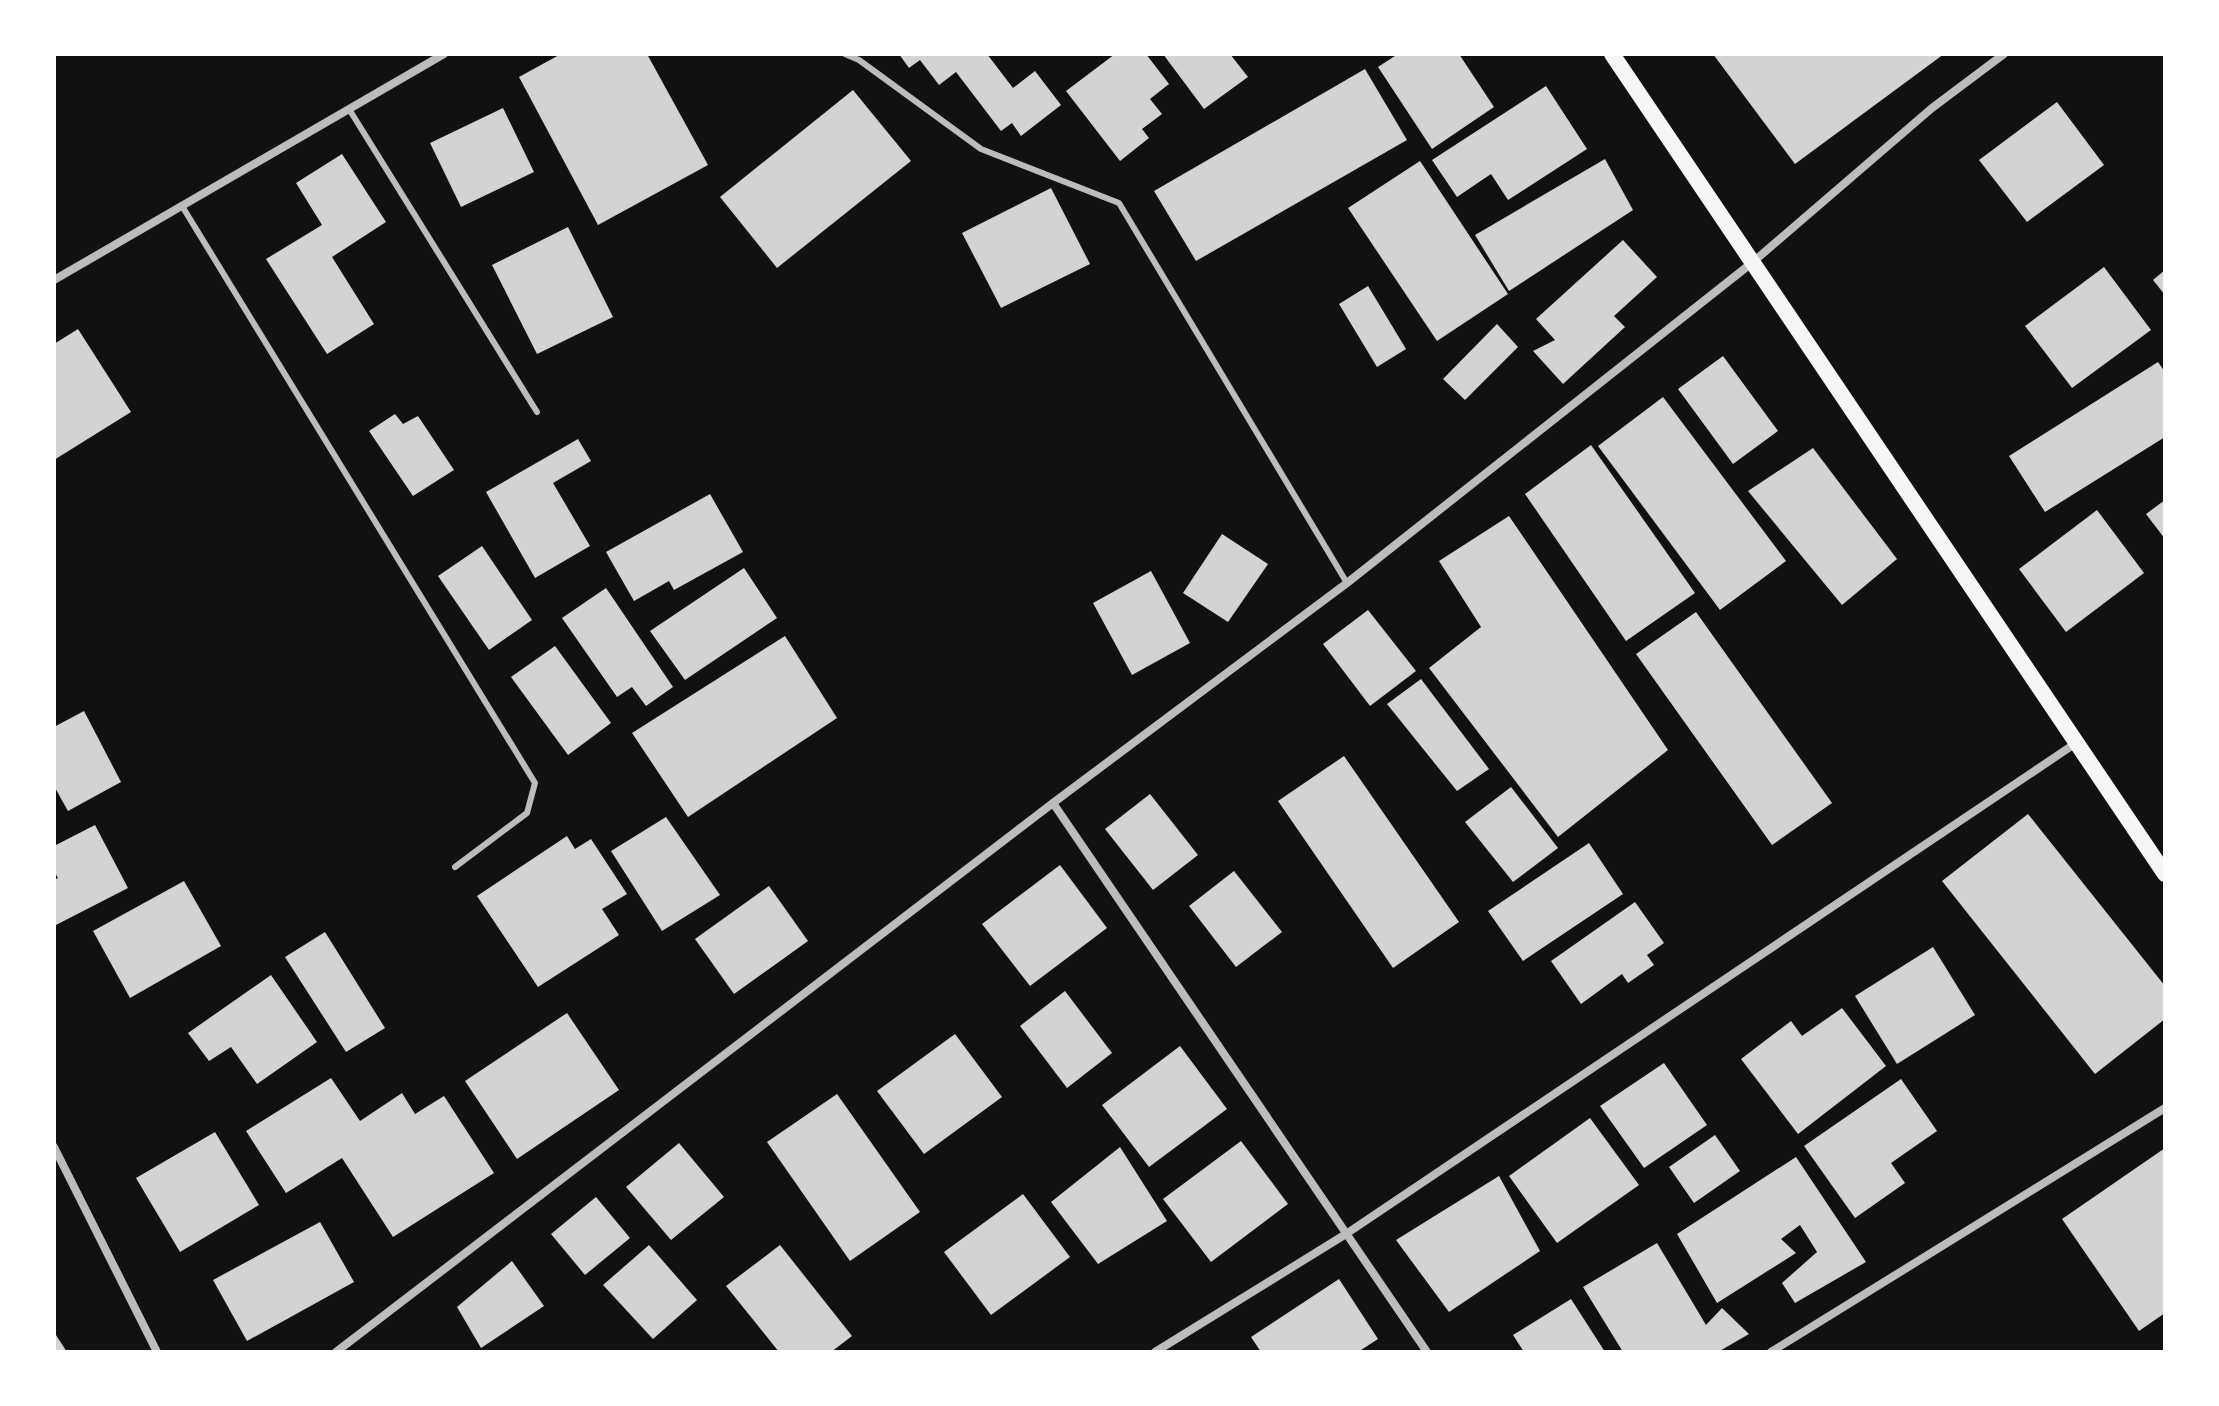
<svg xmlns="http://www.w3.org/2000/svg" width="2219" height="1406" viewBox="0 0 2219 1406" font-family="Montserrat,sans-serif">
<rect width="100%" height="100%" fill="#111"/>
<g fill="#d3d3d3">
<polygon points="561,54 647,54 708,165 598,225 519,77"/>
<polygon points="899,54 987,54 1013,88 1035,71 1061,105 1021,136 1012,123 1001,131 956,72 939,85 920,60 909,68"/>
<polygon points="1115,54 1146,54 1169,84 1150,99 1162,114 1142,129 1149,138 1120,161 1066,91"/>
<polygon points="1163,54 1230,54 1248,77 1204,109"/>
<polygon points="1398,54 1459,54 1494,107 1432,149 1378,67"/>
<polygon points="1713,54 1944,54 1795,164"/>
<polygon points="1365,69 1407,140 1196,261 1154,191"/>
<polygon points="1546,86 1587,149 1508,200 1491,174 1457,197 1432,160"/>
<polygon points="853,90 911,161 777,268 720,197"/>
<polygon points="2057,102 2104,165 2027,222 1979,160"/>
<polygon points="503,108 534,172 461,207 430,143"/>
<polygon points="342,154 386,222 332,257 374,324 327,354 266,259 322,225 296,183"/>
<polygon points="1605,159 1633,210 1509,291 1475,235"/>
<polygon points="1420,161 1508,294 1437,341 1348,208"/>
<polygon points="1051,188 1090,264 1001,308 962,233"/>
<polygon points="568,227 613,317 537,354 492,265"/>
<polygon points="1623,240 1657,277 1614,316 1625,327 1563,384 1533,351 1555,340 1536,319"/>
<polygon points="2104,267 2151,330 2072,388 2025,326"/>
<polygon points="2165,270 2165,295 2153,280"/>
<polygon points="1368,286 1406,349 1377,367 1339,304"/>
<polygon points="1497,324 1518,347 1465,400 1443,379"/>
<polygon points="78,329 131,412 54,460 54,344"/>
<polygon points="1723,356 1778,431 1733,464 1678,389"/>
<polygon points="2158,362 2165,372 2165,437 2045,512 2009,456"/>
<polygon points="1663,397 1786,561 1720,610 1598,446"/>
<polygon points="395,414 403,424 418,416 454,470 413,496 369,431"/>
<polygon points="578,439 591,461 553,483 590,546 535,578 486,492"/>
<polygon points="1591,445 1695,593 1626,641 1525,494"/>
<polygon points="1813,448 1897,559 1842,605 1748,491"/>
<polygon points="710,494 743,552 674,590 669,581 634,601 606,552"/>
<polygon points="2165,500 2165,539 2146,514"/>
<polygon points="2097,510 2144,573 2066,632 2019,569"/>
<polygon points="1509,516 1668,750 1558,837 1429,668 1481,627 1439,561"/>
<polygon points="1222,534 1268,564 1228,622 1183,593"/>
<polygon points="482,546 532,620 489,650 438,576"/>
<polygon points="744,568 777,618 685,680 650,631"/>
<polygon points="1151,571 1190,643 1132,675 1093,603"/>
<polygon points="606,588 673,687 646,706 632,687 617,697 562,618"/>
<polygon points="1368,610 1416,671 1370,706 1323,644"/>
<polygon points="1696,612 1832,803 1772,845 1636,654"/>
<polygon points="785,636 837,718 688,817 632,733"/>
<polygon points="555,646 611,723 568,755 511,677"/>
<polygon points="1421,679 1489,769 1457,791 1387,704"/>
<polygon points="84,711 121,782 68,811 54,786 54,727"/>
<polygon points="1344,756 1459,922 1393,968 1278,801"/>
<polygon points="1511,787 1558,848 1513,882 1465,822"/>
<polygon points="1150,794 1198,855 1153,890 1105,829"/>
<polygon points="2028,814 2165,986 2165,1019 2095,1074 1942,881"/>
<polygon points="666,817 720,895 662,931 611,851"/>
<polygon points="95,825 128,888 54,926 54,880 58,878 54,871 54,846"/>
<polygon points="567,836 575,849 591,839 627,894 602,909 619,935 538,987 477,896"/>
<polygon points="1589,843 1623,894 1523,961 1488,911"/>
<polygon points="1060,865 1107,928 1030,986 982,924"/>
<polygon points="1234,871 1282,932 1236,967 1189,906"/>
<polygon points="184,881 221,946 130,998 93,931"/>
<polygon points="769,886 808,941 734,994 695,939"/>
<polygon points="1635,902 1664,943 1647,955 1654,965 1628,983 1622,974 1581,1004 1551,961"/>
<polygon points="325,932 385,1028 346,1052 285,957"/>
<polygon points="1933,947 1975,1015 1897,1064 1855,996"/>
<polygon points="271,975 317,1042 257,1084 231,1047 209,1061 188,1033"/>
<polygon points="1065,991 1112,1053 1067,1088 1020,1026"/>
<polygon points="1842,1008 1886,1066 1798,1134 1741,1059 1791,1021 1802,1036"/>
<polygon points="567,1013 619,1090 517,1159 465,1081"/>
<polygon points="955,1034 1002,1097 924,1154 877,1091"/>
<polygon points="1180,1046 1227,1109 1149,1167 1102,1105"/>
<polygon points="1664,1063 1707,1125 1644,1168 1600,1106"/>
<polygon points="331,1078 360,1121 402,1093 415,1114 444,1096 494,1173 393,1237 342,1158 286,1193 246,1131"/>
<polygon points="1901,1079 1937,1131 1891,1163 1905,1183 1855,1218 1804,1146"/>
<polygon points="837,1094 920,1212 850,1261 767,1142"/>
<polygon points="1590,1118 1639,1185 1557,1243 1509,1176"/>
<polygon points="215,1132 259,1205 180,1252 136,1178"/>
<polygon points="1715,1135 1740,1171 1694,1203 1669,1167"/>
<polygon points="1241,1141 1288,1204 1211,1262 1163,1199"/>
<polygon points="679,1143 724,1197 671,1240 626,1187"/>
<polygon points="1120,1147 1167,1221 1098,1264 1051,1202"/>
<polygon points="2165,1148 2165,1313 2139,1331 2062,1219"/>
<polygon points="1796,1157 1866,1262 1795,1303 1782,1283 1817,1252 1800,1225 1781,1239 1796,1253 1717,1303 1677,1234"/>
<polygon points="1499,1176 1540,1251 1449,1312 1396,1240"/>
<polygon points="1023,1194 1070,1257 991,1315 944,1252"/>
<polygon points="596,1197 630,1238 585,1275 551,1234"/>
<polygon points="320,1222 354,1282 247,1341 213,1280"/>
<polygon points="1657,1243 1706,1325 1722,1308 1749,1334 1718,1352 1623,1352 1583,1287"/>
<polygon points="649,1245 697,1300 653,1339 603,1285"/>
<polygon points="780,1245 852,1336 831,1352 779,1352 726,1286"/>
<polygon points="512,1261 544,1306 481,1348 457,1307"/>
<polygon points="1339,1279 1378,1339 1358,1352 1261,1352 1251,1337"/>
<polygon points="1571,1299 1605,1352 1524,1352 1513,1335"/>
<polygon points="54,1332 67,1352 54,1352"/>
</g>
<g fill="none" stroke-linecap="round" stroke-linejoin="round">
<g stroke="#bcbcbc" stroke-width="6">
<polyline points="845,54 859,60 981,149 1119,203 1347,583"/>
<polyline points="349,109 537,412"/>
<polyline points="182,206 535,783 527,813 455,867"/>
</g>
<g stroke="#bcbcbc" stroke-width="8">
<polyline points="54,280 444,54"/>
<polyline points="1053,803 1427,1352"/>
<polyline points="54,1147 157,1352"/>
<polyline points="336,1352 1053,803 1347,583 1753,262 1932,108 2004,54"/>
<polyline points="1155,1352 1346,1234 2076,743"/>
<polyline points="1771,1352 2165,1108"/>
</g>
<polyline stroke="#f5f5f5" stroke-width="16" points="1612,54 2165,874"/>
</g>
<rect width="2219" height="1406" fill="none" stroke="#ffffff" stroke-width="112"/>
</svg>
